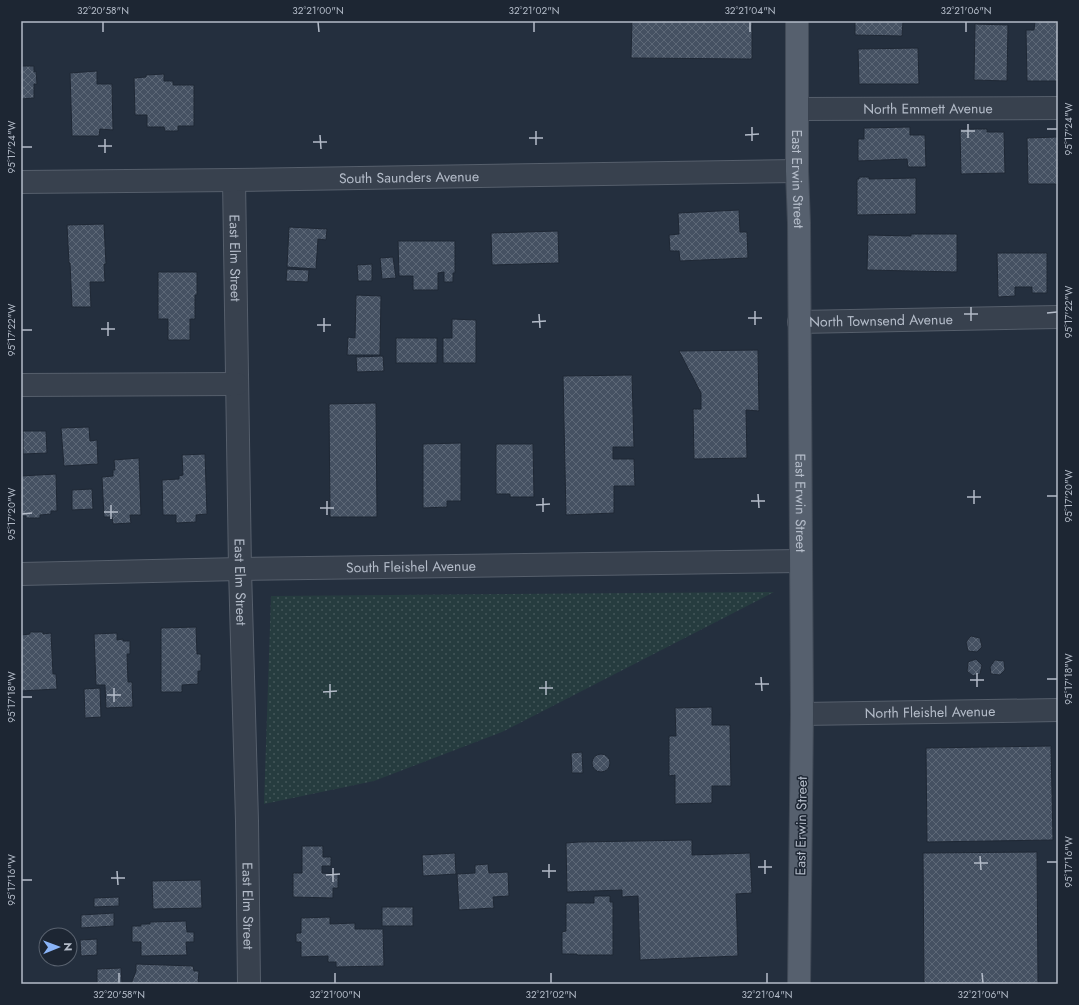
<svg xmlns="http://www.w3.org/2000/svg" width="1079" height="1005" viewBox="0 0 1079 1005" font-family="Jost,sans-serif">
<defs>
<pattern id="park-dots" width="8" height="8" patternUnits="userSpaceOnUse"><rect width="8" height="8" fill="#263c3f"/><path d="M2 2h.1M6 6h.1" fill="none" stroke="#435659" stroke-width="1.8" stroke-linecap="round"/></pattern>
<pattern id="building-cross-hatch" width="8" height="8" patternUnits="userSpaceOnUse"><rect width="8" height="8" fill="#455162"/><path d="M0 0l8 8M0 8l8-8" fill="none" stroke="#5d6877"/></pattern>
</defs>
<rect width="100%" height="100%" fill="#242f3e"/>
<polygon fill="url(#park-dots)" points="774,592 502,732 374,781 264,804 271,596"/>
<g fill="url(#building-cross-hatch)" stroke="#1f2835">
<polygon points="632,21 752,21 752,59 631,58"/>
<polygon points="855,21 903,21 902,36 855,35"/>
<polygon points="1035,21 1056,21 1057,30 1058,30 1058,81 1027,81 1026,30 1034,30"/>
<polygon points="975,24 1008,25 1007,81 974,80"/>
<polygon points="918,48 919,84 859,84 858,49"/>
<polygon points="21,66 34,66 34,72 36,71 37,84 34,84 34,98 21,99"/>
<polygon points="97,71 97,84 112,84 113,130 100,129 99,136 72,136 70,73"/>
<polygon points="164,74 164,81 173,81 173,85 194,85 194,126 178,126 178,131 165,131 164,127 147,127 147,115 135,115 134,78 146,77 146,75"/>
<polygon points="910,127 910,135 925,135 926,167 908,167 907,159 858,161 858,139 864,139 864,128"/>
<polygon points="960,129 987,129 987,132 1004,132 1005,173 961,174"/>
<polygon points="1058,137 1058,184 1028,184 1027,138"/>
<polygon points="859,177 869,177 869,179 916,178 916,214 857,215 857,179 859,179"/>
<polygon points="739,210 740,232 747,232 748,258 680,261 679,251 670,251 669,235 679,234 678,213"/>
<polygon points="104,224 106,264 104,264 105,282 90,282 91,307 72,307 70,263 69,263 67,225"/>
<polygon points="289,227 327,229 326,240 318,239 316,269 287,267"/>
<polygon points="558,231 559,263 492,265 491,233"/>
<polygon points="911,234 957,234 957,272 867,270 868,235 911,236"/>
<polygon points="398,241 455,241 455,273 453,273 453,282 444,282 444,272 438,273 438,290 413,290 413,276 399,276"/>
<polygon points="997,253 1047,253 1047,293 1032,293 1032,287 1015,287 1015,296 998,297"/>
<polygon points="393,257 396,278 382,279 380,258"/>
<polygon points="372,264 372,281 358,281 357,265"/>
<polygon points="287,269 309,270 308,282 286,281"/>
<polygon points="158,272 197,272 197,295 195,295 195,319 190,319 190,340 168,340 168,319 158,319"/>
<polygon points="356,295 381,296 380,355 347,355 348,337 355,338"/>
<polygon points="452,319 476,320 476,363 443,363 443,338 452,338"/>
<rect x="396" y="338" width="41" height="25"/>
<polygon points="758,350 759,411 746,410 747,458 694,459 693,409 701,409 701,393 679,351"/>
<polygon points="383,356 384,371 357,372 356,357"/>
<polygon points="632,375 634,447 613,447 613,459 634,459 635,486 614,486 614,513 566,515 563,376"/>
<polygon points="376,403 377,517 330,517 329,404"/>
<polygon points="89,427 90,441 97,440 98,464 64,466 61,428"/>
<polygon points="23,431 46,431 47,453 23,454"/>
<polygon points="461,443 461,501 447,501 447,507 423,508 423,444"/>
<polygon points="496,444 533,444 534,497 510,497 510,494 496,494"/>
<polygon points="205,454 207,514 196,515 196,522 176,523 176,515 163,515 162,480 179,479 179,476 183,475 182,455"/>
<polygon points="139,458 141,515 130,515 131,523 113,524 112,517 104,517 102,477 113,476 113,470 115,470 114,460"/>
<polygon points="56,474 57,511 51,511 51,514 40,515 40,518 26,518 26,516 21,516 21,476"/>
<polygon points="92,489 93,509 72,510 72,490"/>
<polygon points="196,627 197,654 201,654 201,671 198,671 198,684 182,685 182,692 161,692 161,628"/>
<polygon points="30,632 43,632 43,634 51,633 53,674 56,674 57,689 21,691 21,635 30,634"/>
<polygon points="117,633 117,640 123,639 123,641 130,641 130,654 127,654 128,682 132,682 133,707 106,708 105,685 96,685 94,634"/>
<polygon points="971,636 980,638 982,647 977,652 968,651 966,642"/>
<polygon points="976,659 982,665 980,674 973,676 967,671 968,664 968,662"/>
<polygon points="995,660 1004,661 1005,670 1000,675 991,674 990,667"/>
<polygon points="100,688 101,717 85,718 84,689"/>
<polygon points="712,707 712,725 730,725 731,786 712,786 712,803 675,804 675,775 669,776 669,736 676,736 675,708"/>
<polygon points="1051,746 1053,840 927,842 926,748"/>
<polygon points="582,752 583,773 572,773 571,753"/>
<circle cx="601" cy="763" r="9"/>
<polygon points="692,840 692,855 750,853 752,893 736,894 738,956 640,960 638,896 622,897 622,890 567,892 566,843 579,842"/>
<polygon points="302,846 323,846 323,857 331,857 331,866 322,866 322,873 338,874 338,888 333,888 333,898 293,897 293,873 302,873"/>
<polygon points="1037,852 1038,984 924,984 923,853"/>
<polygon points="455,853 456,874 423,876 422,855"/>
<polygon points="488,864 489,873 508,872 509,896 493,897 494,908 459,910 457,874 475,873 475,865"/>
<polygon points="201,880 202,908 153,909 152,881"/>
<polygon points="594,896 610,896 610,902 613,902 613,955 577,955 577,954 562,954 562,932 566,931 566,903 594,903"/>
<polygon points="119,897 119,906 94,907 94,898"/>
<rect x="382" y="907" width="31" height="19"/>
<polygon points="114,913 114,926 81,928 81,915"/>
<polygon points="330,917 330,924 355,923 355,929 383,929 384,966 336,967 336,962 328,962 328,956 301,957 301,942 296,942 296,933 301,933 301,918"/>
<polygon points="186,921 187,932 194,932 194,942 186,942 187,955 141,956 141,942 132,942 132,926 141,926 141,924 150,924 150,922"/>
<polygon points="97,939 97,955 81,956 80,940"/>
<polygon points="136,964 193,966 194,971 199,971 198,984 131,984 136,971"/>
<polygon points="121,968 122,984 97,984 97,969"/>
</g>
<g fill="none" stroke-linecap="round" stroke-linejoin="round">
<defs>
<g id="minor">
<path id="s1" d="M798 109 1058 108"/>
<path id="s2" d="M234 180 240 569 247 821 249 984"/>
<path id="s3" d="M21 182 234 180 797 171"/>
<path id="s4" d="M799 322 1058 317"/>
<polyline points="21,385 237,384"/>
<path id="s5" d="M21 574 240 569 801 561"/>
<path id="s6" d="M802 714 1058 710"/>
</g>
<g id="major">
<path id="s7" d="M797 21V171L799 223 802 714 799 984"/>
</g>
</defs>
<use href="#minor" stroke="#565f6c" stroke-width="24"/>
<use href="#major" stroke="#414a57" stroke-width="24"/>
<use href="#minor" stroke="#38414e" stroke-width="22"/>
<use href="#major" stroke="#56606e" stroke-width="22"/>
</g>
<path fill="none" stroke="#b4bcc9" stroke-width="1.5" d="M103 22V32M318 22 319 32M534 22V32M750 22V32M966 22V32M968 124V138M752 127V141M1047 129H1057M536 131V145M961 131H975M320 135 321 149M745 135 759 134M529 138H543M105 139V153M313 142H327M98 146H112M22 147H32M971 307V321M755 311V325M1047 313 1057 312M539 314 540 328M964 314H978M324 318V332M748 318H762M108 322V336M532 322 546 321M317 325H331M101 329H115M22 330H32M974 490V504M758 494 759 508M1047 496H1057M967 497H981M543 498V512M327 501V515M751 501H765M111 505V519M536 505 550 504M320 508H334M104 512H118M22 514 32 513M977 673V687M761 677 762 691M1047 679H1057M970 680H984M546 681V695M330 684V698M755 684H769M114 688V702M539 688H553M323 692 337 691M107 695H121M22 697H32M980 856 981 870M765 860V874M1047 862H1057M974 863H988M549 864V878M758 867H772M333 868V882M117 871 118 885M542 871H556M326 875 340 874M111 878H125M22 880H32M119 973V983M335 973V983M551 973V983M767 973V983M982 973 983 983"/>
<g text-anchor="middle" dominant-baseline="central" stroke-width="3" stroke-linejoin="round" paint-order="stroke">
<g font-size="14" fill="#b4bcc9" stroke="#1d2633">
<text stroke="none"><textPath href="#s1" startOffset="130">North Emmett Avenue</textPath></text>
<text stroke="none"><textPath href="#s3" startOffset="388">South Saunders Avenue</textPath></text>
<text stroke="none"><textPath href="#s7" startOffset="158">East Erwin Street</textPath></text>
<text stroke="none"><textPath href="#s2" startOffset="78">East Elm Street</textPath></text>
<text stroke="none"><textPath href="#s4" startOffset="82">North Townsend Avenue</textPath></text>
<text stroke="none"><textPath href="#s7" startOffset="482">East Erwin Street</textPath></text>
<text stroke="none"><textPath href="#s5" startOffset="390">South Fleishel Avenue</textPath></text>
<text stroke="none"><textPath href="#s2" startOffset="402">East Elm Street</textPath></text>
<text stroke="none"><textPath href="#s6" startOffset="128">North Fleishel Avenue</textPath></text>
<text transform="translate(801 826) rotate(-89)">East Erwin Street</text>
<text stroke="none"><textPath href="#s2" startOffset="726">East Elm Street</textPath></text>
</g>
</g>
<rect width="1079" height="1005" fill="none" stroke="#1d2633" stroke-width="44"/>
<g transform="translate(58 947) rotate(89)"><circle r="19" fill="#1d2633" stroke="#59626f"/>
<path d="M0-3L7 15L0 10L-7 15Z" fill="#8ab4f8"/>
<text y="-6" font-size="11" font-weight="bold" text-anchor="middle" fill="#b4bcc9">N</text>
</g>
<rect x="22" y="22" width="1035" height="961" fill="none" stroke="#b4bcc9" stroke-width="1.5"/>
<g font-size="10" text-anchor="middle" fill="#b4bcc9">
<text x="103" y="14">32°20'58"N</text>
<text x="318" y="14">32°21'00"N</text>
<text x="534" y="14">32°21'02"N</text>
<text x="750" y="14">32°21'04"N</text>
<text x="966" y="14">32°21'06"N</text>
<text transform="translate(1068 129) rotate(-90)" y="4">95°17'24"W</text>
<text transform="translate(11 147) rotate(-90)" y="4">95°17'24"W</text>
<text transform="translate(1068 312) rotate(-90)" y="4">95°17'22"W</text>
<text transform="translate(11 330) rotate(-90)" y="4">95°17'22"W</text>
<text transform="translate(1068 496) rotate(-90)" y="4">95°17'20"W</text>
<text transform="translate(11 514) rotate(-90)" y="4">95°17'20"W</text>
<text transform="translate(1068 679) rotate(-90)" y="4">95°17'18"W</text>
<text transform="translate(11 697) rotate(-90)" y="4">95°17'18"W</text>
<text transform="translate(1068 862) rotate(-90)" y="4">95°17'16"W</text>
<text transform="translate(11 880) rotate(-90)" y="4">95°17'16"W</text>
<text x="119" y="998">32°20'58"N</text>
<text x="335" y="998">32°21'00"N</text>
<text x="551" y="998">32°21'02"N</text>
<text x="767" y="998">32°21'04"N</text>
<text x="983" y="998">32°21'06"N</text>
</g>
</svg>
